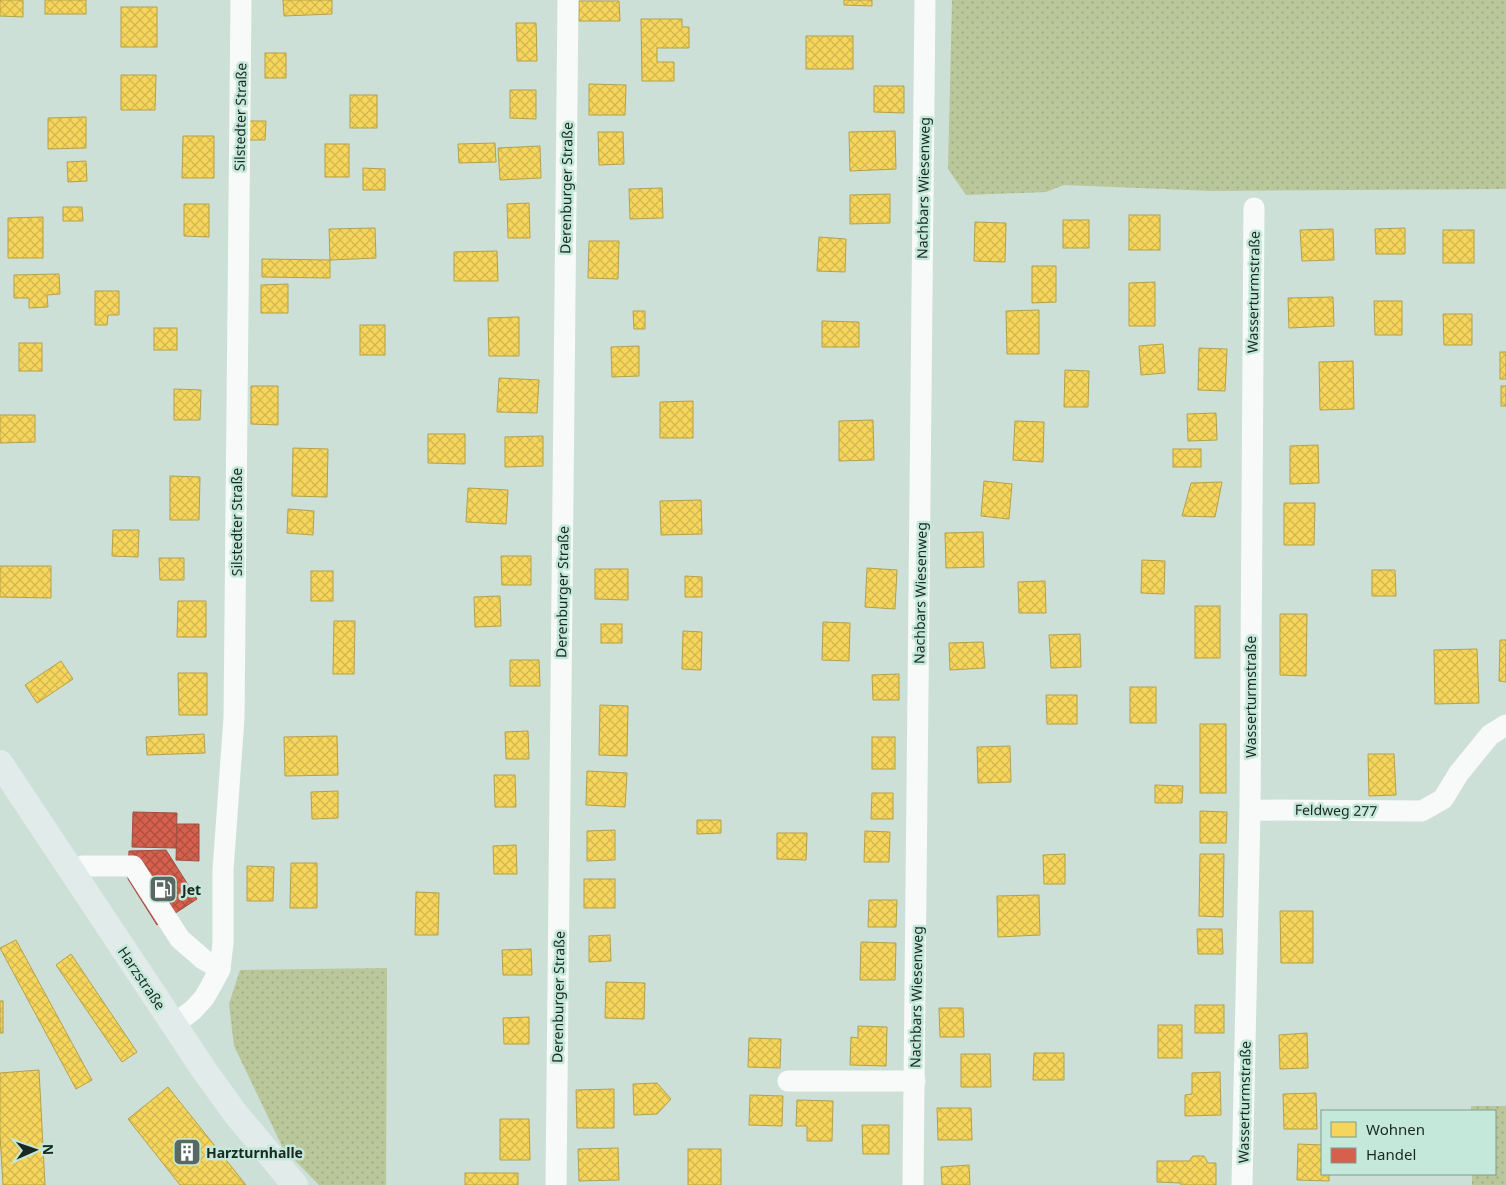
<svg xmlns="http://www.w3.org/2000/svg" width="1506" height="1185" viewBox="0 0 1506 1185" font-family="'Noto Sans',sans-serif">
<defs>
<pattern id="grass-dots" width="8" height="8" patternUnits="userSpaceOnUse" patternTransform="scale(1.25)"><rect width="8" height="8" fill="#b9c79a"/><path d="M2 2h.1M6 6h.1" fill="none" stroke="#9eab84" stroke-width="1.8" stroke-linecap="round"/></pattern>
<pattern id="homes-cross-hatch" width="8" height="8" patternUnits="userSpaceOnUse" patternTransform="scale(1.25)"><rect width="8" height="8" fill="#f6d55c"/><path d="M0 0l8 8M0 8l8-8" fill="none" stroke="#d2b750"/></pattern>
<pattern id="shops-cross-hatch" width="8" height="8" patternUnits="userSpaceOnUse" patternTransform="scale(1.25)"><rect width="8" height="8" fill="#d6604d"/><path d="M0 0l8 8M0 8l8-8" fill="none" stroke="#ad4f40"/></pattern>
</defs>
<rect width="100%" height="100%" fill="#cce0d8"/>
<g fill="url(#grass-dots)">
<polygon points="952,0 1506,0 1506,189 1212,191 1064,185 1046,192 966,195 948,169"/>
<polygon points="387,968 386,1185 319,1185 283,1148 234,1046 229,1004 240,970"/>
<polygon points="1471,1106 1506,1106 1506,1185 1472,1185 1472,1174 1495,1174 1495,1111 1471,1111"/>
</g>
<g fill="url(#homes-cross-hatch)" stroke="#b4a14b">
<polygon points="0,0 23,0 23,17 0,16"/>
<rect x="45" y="0" width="41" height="14"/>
<polygon points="283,0 332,0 332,14 284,16"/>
<polygon points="844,0 872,0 872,6 844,5"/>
<polygon points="579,1 619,1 620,21 579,21"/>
<rect x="121" y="7" width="36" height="40"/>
<polygon points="641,19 682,19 682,27 689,27 689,48 657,48 657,62 674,62 674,81 642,81"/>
<polygon points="516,23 536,23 537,61 517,61"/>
<rect x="806" y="36" width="47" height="33"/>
<rect x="265" y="53" width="21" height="25"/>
<polygon points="121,75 156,75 155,110 121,110"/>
<polygon points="589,84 626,85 625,115 589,115"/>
<polygon points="874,86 904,86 904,113 874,112"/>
<polygon points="510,90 536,90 536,119 510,118"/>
<rect x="350" y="95" width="27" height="33"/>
<polygon points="86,117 86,148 48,149 48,118"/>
<polygon points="247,121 266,121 265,140 247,140"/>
<polygon points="895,131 896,169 850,171 849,132"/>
<polygon points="598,132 623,132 624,164 599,165"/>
<polygon points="183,136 214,136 214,178 182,178"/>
<polygon points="495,143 496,162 459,163 458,144"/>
<rect x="325" y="144" width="24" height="33"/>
<polygon points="540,146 541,178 500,180 498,148"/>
<polygon points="86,161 87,181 68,182 67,162"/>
<polygon points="363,168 385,169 385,190 363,190"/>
<polygon points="662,188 663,218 630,219 629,189"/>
<polygon points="890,194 890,223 850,224 850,195"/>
<polygon points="529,203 530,238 508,238 507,204"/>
<polygon points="184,204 209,204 209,237 184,236"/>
<polygon points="63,207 82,207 83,221 63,221"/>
<rect x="1129" y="215" width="31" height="35"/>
<polygon points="43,217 43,258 8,258 8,218"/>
<rect x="1063" y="220" width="26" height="28"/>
<polygon points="975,222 1006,223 1005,262 974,261"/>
<polygon points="375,228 376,258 330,260 329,229"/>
<polygon points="1405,228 1405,254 1376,254 1375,229"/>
<polygon points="1333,229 1334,260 1302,261 1300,230"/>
<rect x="1443" y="230" width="31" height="33"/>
<polygon points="819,237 846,239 845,272 817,271"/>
<polygon points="589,241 619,241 618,279 588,278"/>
<polygon points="497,251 498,281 454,281 454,252"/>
<polygon points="262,259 330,260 330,278 262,277"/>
<polygon points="1032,266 1056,266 1056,302 1032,303"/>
<polygon points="59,274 60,294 47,295 48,307 29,308 29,298 14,298 14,275"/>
<polygon points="1155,282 1155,326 1129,326 1129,283"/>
<polygon points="288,284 288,313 261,313 261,285"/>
<polygon points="95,291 119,291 119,315 108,315 107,325 95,325"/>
<polygon points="1333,297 1334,326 1289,328 1288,298"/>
<polygon points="1374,301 1402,301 1402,335 1375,335"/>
<polygon points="1039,310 1039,354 1007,354 1006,311"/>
<polygon points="633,311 645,311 645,329 634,329"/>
<polygon points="1443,314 1472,314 1472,345 1444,345"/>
<polygon points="519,317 519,356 489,356 488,318"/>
<polygon points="822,321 859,322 859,347 822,347"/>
<rect x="360" y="325" width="25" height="30"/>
<rect x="154" y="328" width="23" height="22"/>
<rect x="19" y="343" width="23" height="28"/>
<polygon points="1163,344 1165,373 1141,375 1139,346"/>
<polygon points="639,346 639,376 612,377 611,347"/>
<polygon points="1199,348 1227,349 1225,391 1198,390"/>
<rect x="1500" y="352" width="6" height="27"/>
<polygon points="1353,361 1354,409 1320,410 1319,362"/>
<polygon points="1065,370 1089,371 1088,407 1064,407"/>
<polygon points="499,378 539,380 537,413 497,412"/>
<polygon points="251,386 278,386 278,425 251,424"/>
<rect x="1501" y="386" width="5" height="20"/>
<polygon points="174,389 201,390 200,420 174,420"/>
<polygon points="693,401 693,438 660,438 660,402"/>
<polygon points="1216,413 1217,440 1188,441 1187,414"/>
<polygon points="0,415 35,415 35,442 0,443"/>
<polygon points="873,420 874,460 839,461 839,421"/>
<polygon points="1015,421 1044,422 1043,462 1013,460"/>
<polygon points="428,434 465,434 465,464 428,463"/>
<polygon points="543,436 543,466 505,467 505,437"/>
<polygon points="1318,445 1319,483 1290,484 1290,446"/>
<polygon points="293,448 328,449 327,497 292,496"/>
<rect x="1173" y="449" width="28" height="18"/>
<polygon points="170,476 200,477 199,520 170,520"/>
<polygon points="984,481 1012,484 1009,519 981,516"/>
<polygon points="1222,482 1215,517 1182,516 1191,483"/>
<polygon points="468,488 508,490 506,524 466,522"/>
<polygon points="701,500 702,534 661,535 660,501"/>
<polygon points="1284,503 1315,503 1314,545 1284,545"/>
<polygon points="288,509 314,511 313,535 287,533"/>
<polygon points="113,530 139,530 138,557 112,556"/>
<polygon points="983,532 984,567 946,568 945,533"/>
<polygon points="501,556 531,556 531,585 502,585"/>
<polygon points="159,558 184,558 184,580 160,580"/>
<polygon points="1142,560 1165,561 1164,594 1141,593"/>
<polygon points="0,566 51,566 51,598 0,597"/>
<polygon points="867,568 897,570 895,609 865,607"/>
<polygon points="595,569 628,569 628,600 595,599"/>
<polygon points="1372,570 1395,570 1396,596 1372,596"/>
<rect x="311" y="571" width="22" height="30"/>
<polygon points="685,576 702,577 702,597 685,597"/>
<polygon points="1045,581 1046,613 1019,613 1018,582"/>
<polygon points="500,596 501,626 475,627 474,597"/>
<polygon points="178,601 206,601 206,637 177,637"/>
<rect x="1195" y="606" width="25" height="52"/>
<polygon points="1280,614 1307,614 1306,676 1280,675"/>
<polygon points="334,621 355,621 354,674 333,674"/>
<polygon points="823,622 850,623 849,661 822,660"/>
<rect x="601" y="624" width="21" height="19"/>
<polygon points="683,631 702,632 701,670 682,669"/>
<polygon points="1080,634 1081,667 1051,668 1049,635"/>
<polygon points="1500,640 1506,640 1506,682 1499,681"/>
<polygon points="983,642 985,668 950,670 949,643"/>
<polygon points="1477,649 1479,703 1435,704 1434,650"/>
<polygon points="510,660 539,660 540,686 510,686"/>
<polygon points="61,661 73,679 37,703 25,685"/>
<polygon points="178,673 207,673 207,715 179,715"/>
<polygon points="899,674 899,700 873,700 872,675"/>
<rect x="1130" y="687" width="26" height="36"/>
<polygon points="1046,695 1077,695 1077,724 1047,724"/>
<polygon points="600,705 628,706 627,756 599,755"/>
<rect x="1200" y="724" width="26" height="69"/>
<polygon points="528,731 529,759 506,759 505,732"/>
<polygon points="204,734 205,753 147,755 146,737"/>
<polygon points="337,736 338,775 285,776 284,737"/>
<rect x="872" y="737" width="23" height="32"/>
<polygon points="1010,746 1011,782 978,783 977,747"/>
<polygon points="1368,754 1394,754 1396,795 1369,796"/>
<polygon points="587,771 627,773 625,807 586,805"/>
<polygon points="494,775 515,775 516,807 495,807"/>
<polygon points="1155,785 1183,786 1182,803 1155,803"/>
<polygon points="338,791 338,818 312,819 311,792"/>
<polygon points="872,793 893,793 893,819 871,819"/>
<polygon points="1200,811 1227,812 1226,843 1200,843"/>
<polygon points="697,820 721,820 721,833 697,834"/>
<polygon points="615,830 615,860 587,861 587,831"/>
<polygon points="865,831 890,832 889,862 864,862"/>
<polygon points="777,833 807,833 806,860 777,859"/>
<polygon points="516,845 517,874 494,874 493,846"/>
<polygon points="1065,854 1065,884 1044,884 1043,855"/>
<polygon points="1200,854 1224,854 1223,917 1199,916"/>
<polygon points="291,863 317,863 317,908 290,908"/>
<polygon points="247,866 274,867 273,901 247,901"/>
<rect x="584" y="879" width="31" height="29"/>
<polygon points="416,892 439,893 438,935 415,935"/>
<polygon points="1039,895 1040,935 998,937 997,896"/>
<polygon points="869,900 897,900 896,927 868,927"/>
<polygon points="1280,911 1313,911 1313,963 1281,963"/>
<polygon points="1197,929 1222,929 1223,954 1198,954"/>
<polygon points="610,935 611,961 589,962 589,936"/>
<polygon points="16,940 92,1080 76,1089 0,948"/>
<polygon points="861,942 896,943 895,980 860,980"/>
<polygon points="531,949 532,975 503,975 502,950"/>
<polygon points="71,954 137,1052 122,1062 56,965"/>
<polygon points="606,982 645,983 644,1019 605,1018"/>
<rect x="0" y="1001" width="3" height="32"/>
<rect x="1195" y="1005" width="29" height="28"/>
<polygon points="939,1008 963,1008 964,1037 940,1037"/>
<polygon points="529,1017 529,1044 504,1044 503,1018"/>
<rect x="1158" y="1025" width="24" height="33"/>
<polygon points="858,1026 887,1027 886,1066 850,1065 851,1037 858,1038"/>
<polygon points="1307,1033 1308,1068 1280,1069 1279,1035"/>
<polygon points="749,1038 781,1039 780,1068 748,1067"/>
<polygon points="1034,1053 1064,1053 1064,1080 1033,1080"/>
<polygon points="961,1054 990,1054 991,1087 961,1087"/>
<polygon points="39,1070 45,1185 3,1185 0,1135 0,1073"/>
<polygon points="1220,1072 1221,1115 1185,1116 1185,1095 1192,1094 1192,1073"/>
<polygon points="657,1083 671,1099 657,1114 634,1115 633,1084"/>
<polygon points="168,1087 246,1185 180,1185 128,1119"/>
<polygon points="614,1089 614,1128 577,1128 576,1090"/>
<polygon points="1316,1093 1317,1129 1284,1129 1283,1094"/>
<polygon points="750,1095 783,1096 782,1126 749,1125"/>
<polygon points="797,1100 833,1101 832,1141 807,1141 807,1126 796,1126"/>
<polygon points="937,1108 971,1108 972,1140 938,1140"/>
<polygon points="500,1119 529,1119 530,1160 500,1160"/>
<polygon points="862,1125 889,1125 889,1154 863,1154"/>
<polygon points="1298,1144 1322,1145 1322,1174 1329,1174 1329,1181 1297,1180"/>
<polygon points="618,1148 619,1180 579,1181 578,1149"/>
<rect x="688" y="1149" width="33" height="36"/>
<polygon points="1193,1156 1204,1156 1208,1163 1216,1163 1216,1185 1181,1185 1181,1183 1157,1182 1157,1161 1189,1161"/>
<polygon points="969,1165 970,1185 942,1185 941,1167"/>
<rect x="465" y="1173" width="53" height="12"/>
</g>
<g fill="url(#shops-cross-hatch)" stroke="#9e4f40">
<polygon points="133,812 177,813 176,848 132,847"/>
<polygon points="177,824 199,824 199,861 176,860"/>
<polygon points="166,850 197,899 157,925 128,879 129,851"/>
</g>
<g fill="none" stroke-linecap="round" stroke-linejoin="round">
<g stroke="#f7faf9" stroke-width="21">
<polyline points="1250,810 1422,811 1443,799 1459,773 1490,735 1506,725"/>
<polyline points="72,872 83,866 133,866 180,939 203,959 220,969"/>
<polyline points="173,1025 193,1010 204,998 211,986 220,969 223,943 223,870 234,718 241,0"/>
<polyline points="788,1081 915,1081"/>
<polyline points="556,1185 568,0"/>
<polyline points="913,1185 925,0"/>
<polyline points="1242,1185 1250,810 1254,208"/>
</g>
<polyline stroke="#e1ebea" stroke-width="26" points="0,763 204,1070 235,1113 295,1185"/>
</g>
<defs>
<symbol id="fuel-square" viewBox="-11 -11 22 22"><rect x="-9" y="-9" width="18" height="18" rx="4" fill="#586862" stroke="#c4e8d9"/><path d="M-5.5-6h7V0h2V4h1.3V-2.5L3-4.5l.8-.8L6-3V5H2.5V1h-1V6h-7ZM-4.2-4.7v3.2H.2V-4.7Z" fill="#fff"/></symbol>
<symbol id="building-square" viewBox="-11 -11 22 22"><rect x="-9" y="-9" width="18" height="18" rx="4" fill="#586862" stroke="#c4e8d9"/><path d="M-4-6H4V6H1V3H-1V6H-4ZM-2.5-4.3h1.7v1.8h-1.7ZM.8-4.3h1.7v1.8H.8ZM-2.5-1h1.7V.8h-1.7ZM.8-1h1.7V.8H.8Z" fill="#fff"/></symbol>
</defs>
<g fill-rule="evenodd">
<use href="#fuel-square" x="147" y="873" width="32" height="32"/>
<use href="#building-square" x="171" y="1136" width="32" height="32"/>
</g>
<g text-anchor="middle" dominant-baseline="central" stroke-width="5" stroke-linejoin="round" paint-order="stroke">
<g font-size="14" fill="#1a2722" stroke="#c4e8d9">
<text transform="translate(240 117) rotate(-89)">Silstedter Straße</text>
<text transform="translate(566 188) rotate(-89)">Derenburger Straße</text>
<text transform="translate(923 188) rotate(-89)">Nachbars Wiesenweg</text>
<text transform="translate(1253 292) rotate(-89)">Wasserturmstraße</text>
<text transform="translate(236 522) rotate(-90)">Silstedter Straße</text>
<text transform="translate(562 592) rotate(-89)">Derenburger Straße</text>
<text transform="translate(920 593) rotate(-89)">Nachbars Wiesenweg</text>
<text transform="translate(1250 697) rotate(-90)">Wasserturmstraße</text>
<text transform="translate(1336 810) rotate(1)">Feldweg 277</text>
<text transform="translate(142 978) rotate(56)">Harzstraße</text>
<text transform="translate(558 997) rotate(-89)">Derenburger Straße</text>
<text transform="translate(916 997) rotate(-89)">Nachbars Wiesenweg</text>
<text transform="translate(1244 1102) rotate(-89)">Wasserturmstraße</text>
</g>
<g font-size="14" font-weight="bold" fill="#1a2722" stroke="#c4e8d9" text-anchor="start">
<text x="182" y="889">Jet</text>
<text x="206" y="1152">Harzturnhalle</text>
</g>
</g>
<rect x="1321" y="1110" width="175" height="65" fill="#c4e8d9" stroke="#809b90"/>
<rect x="1331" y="1122" width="25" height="15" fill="#f6d55c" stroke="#809b90"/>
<text x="1366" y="1135" font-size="15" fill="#1a2722">Wohnen</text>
<rect x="1331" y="1148" width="25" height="15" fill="#d6604d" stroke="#809b90"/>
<text x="1366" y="1160" font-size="15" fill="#1a2722">Handel</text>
<g transform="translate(35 1150) rotate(88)" stroke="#c4e8d9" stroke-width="4" paint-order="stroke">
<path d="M0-4L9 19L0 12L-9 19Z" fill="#1a2722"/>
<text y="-8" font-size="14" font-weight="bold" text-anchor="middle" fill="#1a2722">N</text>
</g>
</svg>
